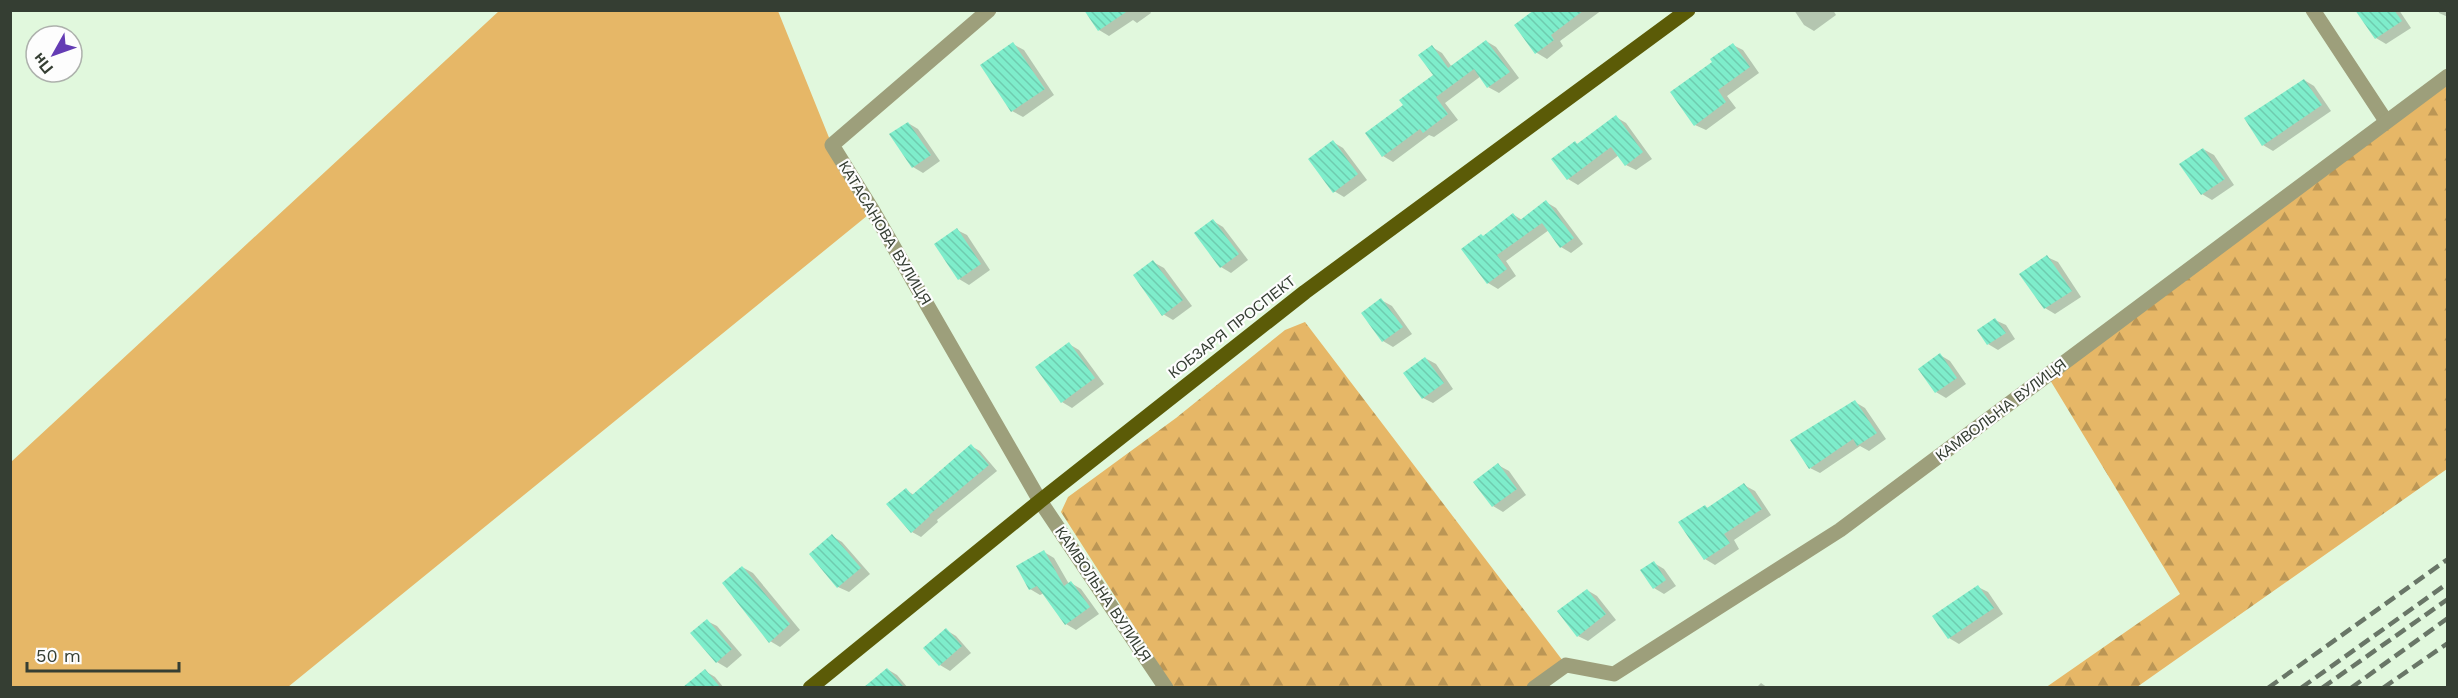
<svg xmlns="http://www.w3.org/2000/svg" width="2458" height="698" viewBox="0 0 2458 698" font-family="'Work Sans',sans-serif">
<defs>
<pattern id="forest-firs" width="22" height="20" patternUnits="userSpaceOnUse" patternTransform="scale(1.5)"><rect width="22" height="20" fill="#e6b767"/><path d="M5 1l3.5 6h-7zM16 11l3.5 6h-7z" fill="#bb9655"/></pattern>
<pattern id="building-back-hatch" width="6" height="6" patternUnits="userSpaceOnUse" patternTransform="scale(1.5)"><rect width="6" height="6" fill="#7eedcb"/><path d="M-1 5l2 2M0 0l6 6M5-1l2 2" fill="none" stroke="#6eccaf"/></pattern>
</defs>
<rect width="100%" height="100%" fill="#e1f8dd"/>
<polygon fill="#e6b767" points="499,11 778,11 832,145 873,211 288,687 11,688 11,462"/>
<g fill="url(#forest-firs)">
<polygon points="2447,76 2447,469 2137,687 2045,688 2180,594 2047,375"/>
<polygon points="1305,322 1566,665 1534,687 1173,687 1061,512 1068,497 1176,418 1285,330"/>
</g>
<g fill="#0003">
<polygon points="1086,10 1149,10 1151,13 1137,23 1133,20 1109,36 1099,30"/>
<polygon points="1536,10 1602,10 1560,41 1563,46 1547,59 1537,53"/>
<polygon points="1794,10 1833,10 1836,15 1814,31 1804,25"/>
<polygon points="2360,10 2399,10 2411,28 2386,44 2376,38"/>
<polygon points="2438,10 2448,10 2448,17 2439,13"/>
<polygon points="1486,41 1496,47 1519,78 1499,93 1488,87 1481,76 1445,103 1458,120 1434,137 1429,135 1393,162 1383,156 1405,106 1435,75 1432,47 1442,53 1452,67"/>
<polygon points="1013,44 1024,50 1054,95 1023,117 1012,111"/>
<polygon points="1733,45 1743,50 1759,73 1727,96 1736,108 1706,130 1695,125 1714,62"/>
<polygon points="2304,80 2314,86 2331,111 2273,151 2263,145"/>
<polygon points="1616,117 1626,123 1652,159 1636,170 1626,165 1619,155 1578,185 1568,179 1575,143 1578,144"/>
<polygon points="908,123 918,129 940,161 923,173 913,167"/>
<polygon points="1333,142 1343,148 1367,180 1344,197 1334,191"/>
<polygon points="2203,149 2214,155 2234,185 2212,200 2202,194"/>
<polygon points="1546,202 1556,208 1583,244 1571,253 1561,247 1549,230 1506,261 1516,276 1498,289 1488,283 1484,237 1514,215 1522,220"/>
<polygon points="1213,221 1223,227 1248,260 1231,273 1221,267"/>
<polygon points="957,230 967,235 990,270 969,285 959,279"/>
<polygon points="2047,257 2058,262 2081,297 2055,314 2045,308"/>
<polygon points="1153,262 1164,268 1192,306 1173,320 1163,314"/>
<polygon points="1381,300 1392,306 1412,334 1393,347 1383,341 1363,314"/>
<polygon points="1995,320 2006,325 2015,339 1998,350 1988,344"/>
<polygon points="1069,344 1079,350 1104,384 1072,408 1062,402"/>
<polygon points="1940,355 1950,361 1966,384 1946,398 1936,392"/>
<polygon points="1425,358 1436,364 1453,389 1433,403 1423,398"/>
<polygon points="1855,402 1865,408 1886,439 1869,451 1860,446 1820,473 1810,468"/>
<polygon points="971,446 980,451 997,471 937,520 938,522 921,537 912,532 906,490 914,495"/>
<polygon points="1498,465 1509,471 1526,495 1503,512 1493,506"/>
<polygon points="1744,485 1755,491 1771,515 1734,540 1739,549 1715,565 1705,559 1680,523 1705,506 1709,509"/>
<polygon points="832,536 842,542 870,574 849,592 838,587"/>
<polygon points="1044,552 1054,558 1069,584 1071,583 1081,589 1099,614 1076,630 1066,624 1044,593 1040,595 1030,589"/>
<polygon points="1654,563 1664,569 1676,586 1664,594 1654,588 1642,571"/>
<polygon points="742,567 753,573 800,630 780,647 770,641"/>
<polygon points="1978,587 1988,592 2003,614 1959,644 1949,638 1934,616"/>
<polygon points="1587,590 1597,596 1616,620 1588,641 1578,636"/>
<polygon points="707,621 717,626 742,655 727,668 717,662"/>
<polygon points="946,630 956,636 971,653 950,671 940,665"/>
<polygon points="887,669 897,675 908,688 871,688 869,685"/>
<polygon points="705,671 715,677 724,688 684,688"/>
<polygon points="1761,683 1768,688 1756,688"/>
</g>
<g fill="url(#building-back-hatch)">
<polygon points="1084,10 1129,10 1098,31"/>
<polygon points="1534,10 1584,10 1551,35 1554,40 1535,54 1514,25"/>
<polygon points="2355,10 2394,10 2402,21 2375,39"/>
<polygon points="1486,40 1510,72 1487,88 1474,69 1436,97 1448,114 1423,133 1420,129 1382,157 1365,133 1403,105 1399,100 1433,75 1418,55 1432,45 1448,68"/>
<polygon points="1013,42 1045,89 1011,112 980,65"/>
<polygon points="1733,43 1750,67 1718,90 1726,102 1694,126 1670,92 1712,62 1710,59"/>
<polygon points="2304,79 2322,105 2262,146 2244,118"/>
<polygon points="1616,115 1643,152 1625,166 1611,147 1567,180 1551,159 1575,141 1577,144"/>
<polygon points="908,122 931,155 912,168 889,134"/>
<polygon points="1333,140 1358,174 1333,193 1308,159"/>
<polygon points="2203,148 2225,179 2201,195 2179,164"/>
<polygon points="1546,200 1574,238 1560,248 1542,223 1497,255 1507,269 1487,284 1461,249 1481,234 1483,236 1513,213 1519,221"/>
<polygon points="1213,219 1239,254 1220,268 1194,233"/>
<polygon points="957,228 981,264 958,280 934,244"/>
<polygon points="2047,255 2072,291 2044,309 2019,274"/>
<polygon points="1153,260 1183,300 1162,316 1133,275"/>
<polygon points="1381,298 1403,327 1382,342 1361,313"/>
<polygon points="1995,318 2006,333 1987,345 1977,330"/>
<polygon points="1069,342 1095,378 1061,403 1035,367"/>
<polygon points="1940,353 1957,378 1935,393 1918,369"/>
<polygon points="1425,357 1444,383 1422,399 1403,373"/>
<polygon points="1855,400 1877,433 1857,446 1853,439 1809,469 1790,440"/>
<polygon points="971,444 989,465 929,515 930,516 911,533 886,504 906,488 912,495"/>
<polygon points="1498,463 1517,489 1492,507 1473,482"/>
<polygon points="1744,483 1762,509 1724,534 1730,543 1704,560 1678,522 1705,505 1707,508"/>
<polygon points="832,534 861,568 837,588 809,554"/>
<polygon points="1044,550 1064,586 1071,581 1090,607 1065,625 1037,586 1029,590 1016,566"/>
<polygon points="1654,561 1666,580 1653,589 1640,570"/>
<polygon points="742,566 790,624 769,643 722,583"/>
<polygon points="1978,585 1994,608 1948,639 1932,616"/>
<polygon points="1587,589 1606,614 1577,637 1557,611"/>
<polygon points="707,619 732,649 716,663 690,633"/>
<polygon points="946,628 962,646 939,666 923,648"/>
<polygon points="887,668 904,687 864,687"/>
<polygon points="705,669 720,687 683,687"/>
</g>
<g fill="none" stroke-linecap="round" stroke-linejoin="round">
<g stroke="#9d9f7b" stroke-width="15">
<polyline points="989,10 832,145 873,211 1040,501 1166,688"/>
<polyline points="2313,10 2386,121"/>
<polyline points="1534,688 1566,665 1614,674 1840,530 2448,76"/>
</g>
<polyline stroke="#5b5b07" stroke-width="15" points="810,688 1040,501 1305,292 1688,10"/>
<g stroke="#697667" stroke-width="4.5" stroke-dasharray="12 6" stroke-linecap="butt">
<polyline points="2268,688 2448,559"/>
<polyline points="2301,688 2448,583"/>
<polyline points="2322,688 2448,599"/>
<polyline points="2351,688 2448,618"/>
<polyline points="2383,688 2448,643"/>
</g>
</g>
<g text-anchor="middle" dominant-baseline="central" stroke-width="4.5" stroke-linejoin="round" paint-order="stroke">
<g font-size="15" fill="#353e33" stroke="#fdfdfd">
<text transform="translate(885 233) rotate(59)">КАТАСАНОВА ВУЛИЦЯ</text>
<text transform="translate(1232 327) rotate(-38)">КОБЗАРЯ ПРОСПЕКТ</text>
<text transform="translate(2001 410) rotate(-37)">КАМВОЛЬНА ВУЛИЦЯ</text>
<text transform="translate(1103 594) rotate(56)">КАМВОЛЬНА ВУЛИЦЯ</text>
</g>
</g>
<rect width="2458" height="698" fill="none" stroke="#353e33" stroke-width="24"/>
<g transform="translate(54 54) rotate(230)"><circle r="28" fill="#fdfdfd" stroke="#adb1ac" stroke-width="1.5"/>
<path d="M0-4.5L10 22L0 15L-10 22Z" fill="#643cb4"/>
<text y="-9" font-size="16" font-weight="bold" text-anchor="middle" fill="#353e33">Пн</text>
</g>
<path d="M27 662v9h152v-9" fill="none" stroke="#353e33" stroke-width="3"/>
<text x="36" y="662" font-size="18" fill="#353e33" stroke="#fdfdfd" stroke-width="4.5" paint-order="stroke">50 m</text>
</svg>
